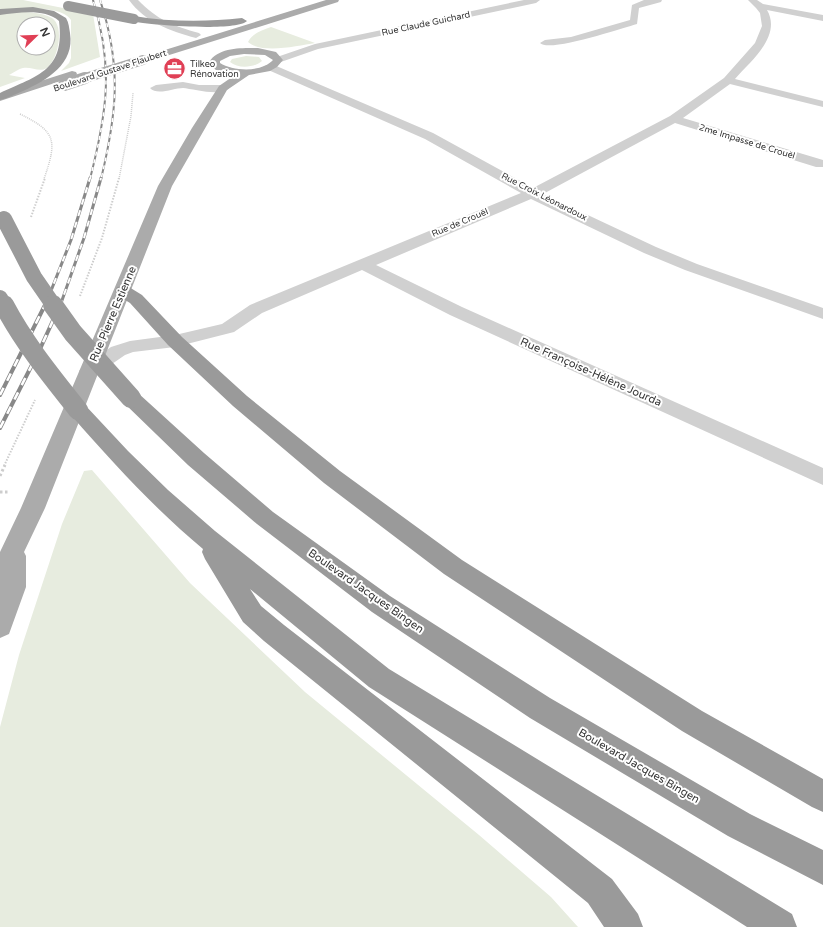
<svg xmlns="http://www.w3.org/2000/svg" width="823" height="927" viewBox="0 0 823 927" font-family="'Varela Round',sans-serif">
<rect width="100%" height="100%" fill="#fff"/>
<g fill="#e7ecdf" fill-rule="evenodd">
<path d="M0 0H23L93 14 100 57 61 71 69 63 71 58V20C61 4 17 9 0 10Z"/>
<path d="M16 12C27 12 41 12 52 18 65 27 58 59 47 68 39 73 31 66 23 68 18 69 13 73 9 75L25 78 0 87V13ZM24 24H48V48H24Z"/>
<path d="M271 27 315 43C298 46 261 54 248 42 252 33 263 30 271 27Z"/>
<path d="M246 56 259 57 262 61C254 68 238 69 230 62L232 59Z"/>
<polygon points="92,470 190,583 305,692 479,835 551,897 578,927 0,927 0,727 19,655 62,524 84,471"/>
</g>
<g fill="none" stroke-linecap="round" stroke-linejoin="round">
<g stroke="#cdcdcd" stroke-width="1.5" stroke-dasharray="1 1" stroke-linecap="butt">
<path d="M20 114C57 132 57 141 44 179"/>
<polyline points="119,179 131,116 133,93"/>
</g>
<g stroke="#cdcdcd" stroke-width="2" stroke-dasharray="1.5 1.5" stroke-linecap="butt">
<polyline points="31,217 45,178"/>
<polyline points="80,296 102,238 119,178"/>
<polyline points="4,466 35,400"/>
</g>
<g stroke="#cdcdcd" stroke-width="3" stroke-dasharray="2.5 2.5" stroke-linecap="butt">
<polyline points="0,476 5,465"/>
<polyline points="0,492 9,492"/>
</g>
<g fill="#d0d0d0" fill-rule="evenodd">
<path d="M129 0H138C157 20 174 26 199 33L201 35 196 38C170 31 145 22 129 0Z"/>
<polygon points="524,0 540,0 536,3 318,49 278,63 273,60 274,58 315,44"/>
<path d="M644 0H662L661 2 639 8 637 24C622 28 549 53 540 43L545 40 571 37 630 20 632 5Z"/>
<path d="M748 0H757L763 4 823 15V21L767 10C782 36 751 61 735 79L823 101V107L730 84 683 118 823 160V167H816L675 123 543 194 656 247 697 264 823 308V319L685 270 644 253 531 199 376 265 462 307 823 468V485L450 315 362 270 262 313 234 332 175 347 133 352 125 355 96 375 89 377 82 375 79 371 82 367 111 347 130 341 175 335 222 324 250 305 521 193 425 139 266 69 265 67 266 65H274L433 133 533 188 670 116 724 78 755 43 762 26 760 13 756 8Z"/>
<path d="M183 82 199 85H223L229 88C222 97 193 89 183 88 174 88 157 96 150 88L156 85Z"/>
</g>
<g fill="#ababab" fill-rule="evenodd">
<polygon points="326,0 339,0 338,2 147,62 139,62 138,60 139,58"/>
<path d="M258 48 276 52 283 60 277 67 270 71 249 75 227 90 172 186 45 508 24 552 26 556V587L9 634 0 638V552L21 508 158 186 192 128 219 86 235 75C226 73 212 72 209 62 219 47 241 48 258 48ZM244 54 265 55 273 60C261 73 233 71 220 63V61L230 56Z"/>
<polygon points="72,71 76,72 77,74 76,76 0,101 0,94"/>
</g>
<g fill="#9a9a9a" fill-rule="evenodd">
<path d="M33 7 54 11 66 18C69 23 69 28 70 33 75 64 47 80 23 91 15 94 8 98 0 100V93C39 75 65 70 59 21 44 8 18 13 0 15V9Z"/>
<path d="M134 16C170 22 206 22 242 18L247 21C236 32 148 25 131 21L129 19 131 17Z"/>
<polygon points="123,286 129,287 142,295 182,337 247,396 340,471 462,560 702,711 823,779 823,812 812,807 682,731 444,574 324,483 233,406 168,345 130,303 117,295 115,291 117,287"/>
<polygon points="131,391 138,393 204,453 273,512 390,596 550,698 750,814 823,850 823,885 728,836 530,718 372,612 257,524 188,465 124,403 121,398 124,393"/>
<path d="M78 403 85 405 128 451 168 490 215 531 389 669 792 914 797 927H747L369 687 250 589 261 606 284 625 612 879 638 914 643 927H604L588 903 264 641 243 622 205 559 202 552 203 549C155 509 112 462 71 415L68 410 71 405Z"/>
</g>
<defs>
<g id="rail-far2">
<path d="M100 0C122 66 117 113 101 179"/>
<path d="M90 179C107 112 114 67 93 0"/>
</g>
<g id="rail-far1">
<polyline points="45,306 71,240 90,178"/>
<polyline points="60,306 84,238 101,178"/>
</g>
<g id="rail">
<polyline points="0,395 45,305"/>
<polyline points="0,428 40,349 60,305"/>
</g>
</defs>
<use href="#rail-far2" stroke="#888" stroke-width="2"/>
<use href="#rail-far1" stroke="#888" stroke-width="3"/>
<use href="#rail" stroke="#888" stroke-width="4"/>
<use href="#rail-far2" stroke="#fff" stroke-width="1.5" stroke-dasharray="4" stroke-linecap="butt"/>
<use href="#rail-far1" stroke="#fff" stroke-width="2" stroke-dasharray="6" stroke-linecap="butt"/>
<use href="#rail" stroke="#fff" stroke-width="2.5" stroke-dasharray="8" stroke-linecap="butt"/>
<polyline stroke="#ababab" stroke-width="10" points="82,79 143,60"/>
<polyline stroke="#ababab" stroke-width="12" points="64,85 85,78"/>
<polyline stroke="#9a9a9a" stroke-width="10" points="68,6 134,19"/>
<g stroke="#9a9a9a" stroke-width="16">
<polyline points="4,219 34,277 54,306"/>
<polyline points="0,298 4,306"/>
</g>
<g stroke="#9a9a9a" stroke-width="20">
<path d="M4 305C24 343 51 376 78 410"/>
<polyline points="53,305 73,333 131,398"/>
</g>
</g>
<defs>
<symbol id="office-disc" viewBox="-11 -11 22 22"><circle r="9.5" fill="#e03f55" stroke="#fff"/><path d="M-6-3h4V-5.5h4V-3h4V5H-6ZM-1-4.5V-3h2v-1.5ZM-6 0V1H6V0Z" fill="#fff"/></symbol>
</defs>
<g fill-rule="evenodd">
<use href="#office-disc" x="162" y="56" width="25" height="25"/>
</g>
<g text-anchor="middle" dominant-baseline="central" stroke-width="4" stroke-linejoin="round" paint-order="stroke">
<g font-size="9" fill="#333" stroke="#fff">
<text transform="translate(426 24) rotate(-12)">Rue Claude Guichard</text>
<text transform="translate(110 71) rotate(-18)">Boulevard Gustave Flaubert</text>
<text transform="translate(747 142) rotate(17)">2me Impasse de Crouël</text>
<text transform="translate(544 197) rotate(27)">Rue Croix Léonardoux</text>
<text transform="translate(460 223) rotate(-23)">Rue de Crouël</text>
</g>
<g font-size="9" fill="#333" stroke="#fff" text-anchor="start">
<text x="190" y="64">Tilkeo<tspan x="190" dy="10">Rénovation</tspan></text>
</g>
<g font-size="11" fill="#333" stroke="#fff">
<text transform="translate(113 314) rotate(-67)">Rue Pierre Estienne</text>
<text transform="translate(591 372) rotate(24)">Rue Françoise-Hélène Jourda</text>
<text transform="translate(366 591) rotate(35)">Boulevard Jacques Bingen</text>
<text transform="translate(639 766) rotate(30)">Boulevard Jacques Bingen</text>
</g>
</g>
<g transform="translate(36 36) rotate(67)"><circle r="19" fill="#ffffff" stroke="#adadad"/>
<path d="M0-3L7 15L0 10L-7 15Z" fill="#e03f55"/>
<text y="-6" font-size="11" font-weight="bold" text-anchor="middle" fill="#333333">N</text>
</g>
</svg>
